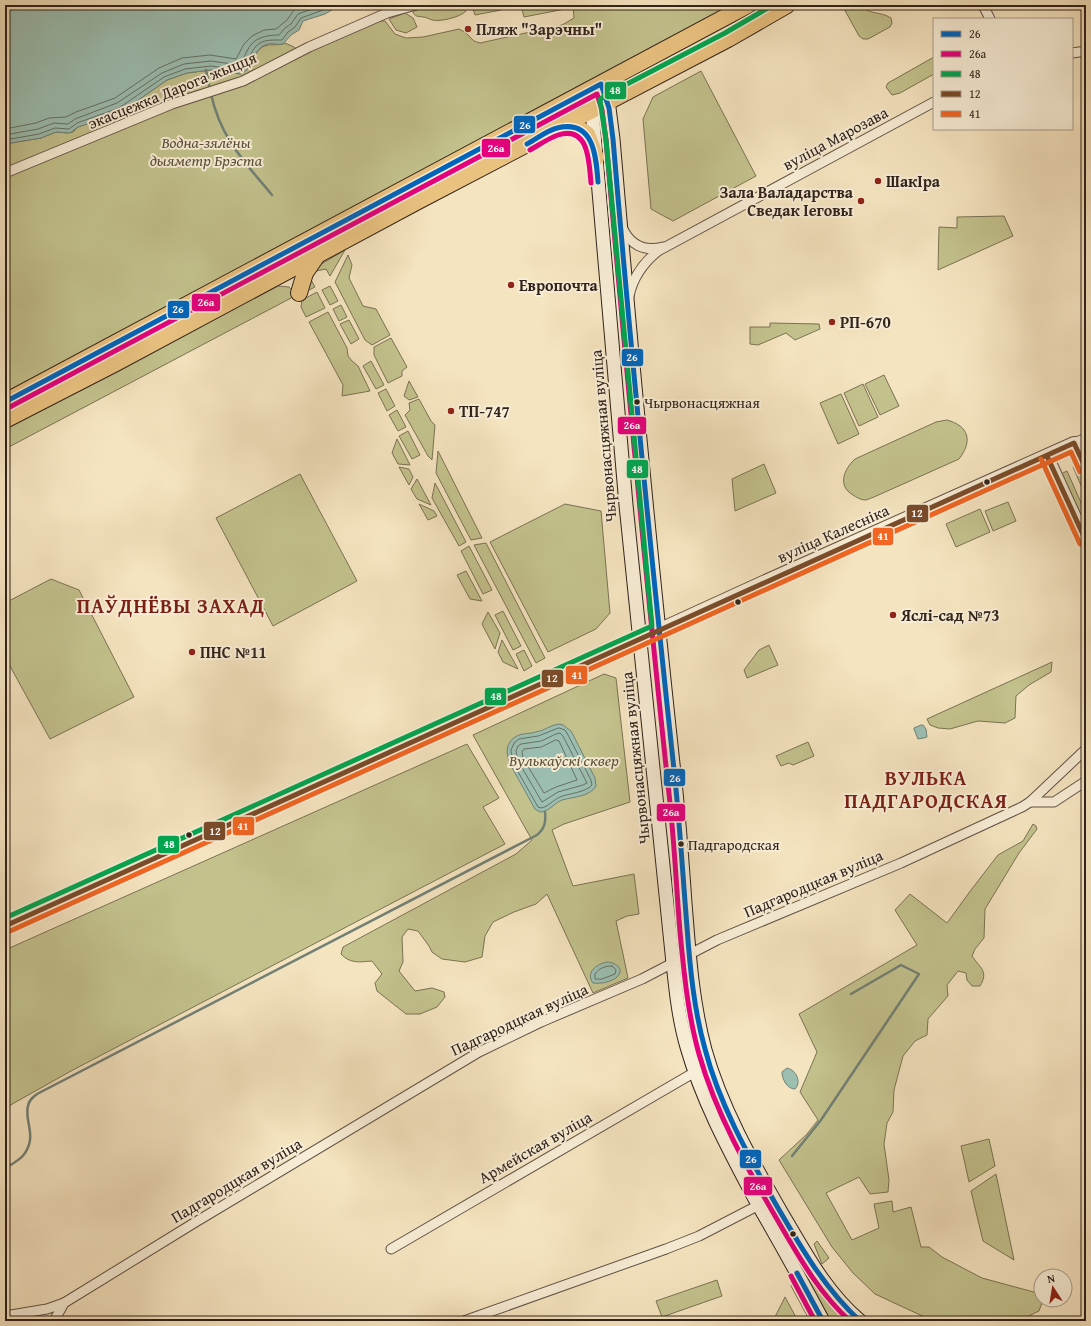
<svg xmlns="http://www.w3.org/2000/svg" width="1091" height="1326" viewBox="0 0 1091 1326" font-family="'Gentium Book Plus',serif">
<rect width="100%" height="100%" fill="#f5e4c0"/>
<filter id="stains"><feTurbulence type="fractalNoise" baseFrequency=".005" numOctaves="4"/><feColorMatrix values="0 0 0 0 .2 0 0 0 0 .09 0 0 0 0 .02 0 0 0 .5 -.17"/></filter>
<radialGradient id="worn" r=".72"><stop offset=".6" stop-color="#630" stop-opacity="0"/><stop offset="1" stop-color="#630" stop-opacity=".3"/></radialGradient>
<g fill="#c3c28d" stroke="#7a7254">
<path d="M436 5 443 9 455 5H464L466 11C461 17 440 22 432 20 429 19 426 17 423 17 417 16 415 17 413 12 419 6 428 6 436 5Z"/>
<polygon points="472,5 500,5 501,10 475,15"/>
<polygon points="521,5 564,5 565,9 524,17"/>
<path d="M573 5H735L5 397V144L41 138 56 132 67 133 73 132 78 127 121 112 167 80 187 73 211 70 241 74C252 69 252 55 261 48 269 42 278 47 285 43L294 47 300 52 329 42 378 21H385L395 34 406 38 423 37 459 29 465 32 474 41 480 43 562 25 574 18Z"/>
<path d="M842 5H860C869 15 880 11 891 18L892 23 890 27 868 39H863L859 36Z"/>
<polygon points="405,13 413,18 417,27 406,33 396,30 389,19"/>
<polygon points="934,57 934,74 900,93 892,95 886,87 888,83"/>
<polygon points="701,71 756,176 673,221 651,209 643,119 653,97"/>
<polygon points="579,103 579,106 363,225 5,413 5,410"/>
<polygon points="1004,216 1013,236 938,270 939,227 957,228 957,217"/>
<polygon points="345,250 330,276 326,269 316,271 310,278 315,287 303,293 311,270"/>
<polygon points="348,255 352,265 349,278 363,306 376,309 390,335 372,345 365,340 335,282"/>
<polygon points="278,286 289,287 294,292 293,297 5,449 5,429"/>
<polygon points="330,286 338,301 330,305 322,290"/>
<polygon points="317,292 325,308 306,317 301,307 302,300"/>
<polygon points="341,305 347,317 339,321 333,309"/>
<polygon points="328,312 347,348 348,356 352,361 358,366 370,391 342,396 343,385 309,322"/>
<polygon points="349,320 359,339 351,344 340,324"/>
<polygon points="770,323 819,324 820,329 795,340 786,333 758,345 750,344 750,327 770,327"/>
<polygon points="391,338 407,367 402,371 402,376 388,383 374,355 374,347"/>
<polygon points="371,361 384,385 376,389 363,366"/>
<polygon points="884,375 899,406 880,415 865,384"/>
<polygon points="409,381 418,397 409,400 404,396"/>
<polygon points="863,384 878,417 859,426 844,393"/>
<polygon points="386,389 395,406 387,411 378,393"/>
<polygon points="841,394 859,434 838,444 820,403"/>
<polygon points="419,399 431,421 435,425 432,460 428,456 405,415 410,410 409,403"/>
<polygon points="397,410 406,427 398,431 389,415"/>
<path d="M947 420C969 426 973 441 959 459L874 497C871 498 867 500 865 500 861 500 856 497 853 495 837 486 844 469 855 459L936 422Z"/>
<polygon points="408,431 420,455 412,459 399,436"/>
<polygon points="397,439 410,465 398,464 392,453"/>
<polygon points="438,451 482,538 471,540 436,473"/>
<polygon points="764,464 776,493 735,511 732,479"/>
<polygon points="1078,465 1086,482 1086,497 1073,467"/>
<polygon points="399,467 409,469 413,477 409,485"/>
<polygon points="1067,471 1086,514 1086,531 1061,474"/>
<polygon points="300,474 357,581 273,626 216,518"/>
<polygon points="417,479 431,505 417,499 411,489"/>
<polygon points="435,483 466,542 459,546 432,498"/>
<polygon points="1008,502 1016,521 993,531 985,511"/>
<polygon points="419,504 434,511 437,516 428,520"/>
<polygon points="565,504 601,511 610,613 596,629 548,652 490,542"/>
<polygon points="980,509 990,532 956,547 946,524"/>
<polygon points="486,543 545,658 536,663 474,545"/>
<polygon points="469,546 492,590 483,594 461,551"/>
<polygon points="466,571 482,601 470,599 457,575"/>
<polygon points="51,579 79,590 134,697 50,739 5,657 5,603"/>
<polygon points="503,611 521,646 513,650 495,615"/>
<polygon points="488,612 500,633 495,649 482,624"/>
<polygon points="502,640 518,669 503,662 498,652"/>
<polygon points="769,645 778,665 747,678 744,670 759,650"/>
<polygon points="524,650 532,666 524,671 516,654"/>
<polygon points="1052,662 1051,672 1029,685 1016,696 1015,718 1005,723 978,721 950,729 938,728 930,725 927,719"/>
<path d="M604 674 616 678 630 802 564 824 552 830 573 886 634 874 639 914 627 916 616 921 628 978 593 993 547 894 536 904 514 912 493 922 485 936 482 957 465 962 442 959 432 952 429 946 418 931 408 929 402 937 403 962 399 971 415 991 432 988 444 992 445 997 437 1007 420 1014H406L377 991 375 983 382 974 372 961C360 962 350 964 341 954L343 947 516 854 532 840 473 735Z"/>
<polygon points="808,742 814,756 793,765 789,763 781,766 776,756"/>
<polygon points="467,744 499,798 483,807 505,844 71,1071 7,1107 5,1103 5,950"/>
<path d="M1033 824 1036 826 1037 829 1019 853 985 909 984 938 975 949 972 956C980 968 989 971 980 986H972L967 980 966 973 958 971 947 985 948 996 928 1019 927 1035 915 1041 903 1056 894 1090 893 1112 887 1123 884 1144 889 1180 888 1192 870 1194 859 1177 826 1193 852 1240 879 1228 874 1204 892 1201 893 1212 911 1207 921 1247H929L942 1257 982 1278 1041 1294V1300H1043L1039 1311 1018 1321H933L875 1294 853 1273 832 1247 779 1160 807 1134 818 1120 800 1092 817 1052 799 1014 917 945 895 910 910 894 947 923 971 890 998 855 1023 841Z"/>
<path d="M683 988 693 1038 702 1061 805 1264C817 1285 831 1307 852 1321H831L736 1150 723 1123 700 1069 691 1038 681 991V989Z"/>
<polygon points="989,1139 995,1166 969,1182 961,1146"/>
<polygon points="996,1174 1014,1260 983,1241 971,1191"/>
<polygon points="817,1241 829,1258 822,1264 814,1244"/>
<polygon points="717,1280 722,1296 662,1317 656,1301"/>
<polygon points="794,1281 814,1321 810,1321 791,1286"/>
<polygon points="785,1297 798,1321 773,1321"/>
</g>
<g fill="#9cbfb2" stroke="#718076">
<path d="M5 5H340L325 14 303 21 299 30 291 35 283 44C278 45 272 43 267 44 252 49 254 68 241 74L210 70 187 73 167 80 121 112 78 127 70 133 56 132 41 138 5 144Z"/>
<path d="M559 724 563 725 571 731 595 778 596 786C590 797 572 797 562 800 554 803 549 812 540 812L535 809C530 800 525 791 520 782 513 769 498 749 515 737 521 733 529 734 536 732 544 731 550 725 559 724Z"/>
<polygon points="921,725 923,725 926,729 927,737 924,738 918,739 914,729 914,728"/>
<path d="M607 962C614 962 625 968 618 976 613 982 600 984 593 983 585 972 597 964 607 962Z"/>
<path d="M787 1068C796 1070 802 1082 795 1089 787 1089 782 1079 782 1072Z"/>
</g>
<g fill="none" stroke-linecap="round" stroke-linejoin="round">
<g stroke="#667066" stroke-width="1">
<polyline points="5,129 36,123 49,118 66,117 76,112 115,98 159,68 182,58 210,55 236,59 244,44 252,36 264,30 276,29 287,20 294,10 303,5"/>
<path d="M5 135 38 129 54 123 68 124 75 119 117 103 162 73 184 64 211 61 239 65C243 62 244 56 247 51 253 38 265 35 279 35L285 28 291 24 298 14 323 5"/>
<path d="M5 140 39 134 55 128 69 129 77 123 119 108 164 77 185 69 211 66 240 70C244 68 246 65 248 60 257 40 262 40 282 40L288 32 295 27 301 18 323 10 333 5"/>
<path d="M559 728 565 730 567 733 591 780 592 785C585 793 569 793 560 797 553 800 548 807 541 808L538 807 513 763 511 750 514 743 519 739 538 736Z"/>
<polygon points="556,734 560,733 563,736 587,783 583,785 558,792 542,802 518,761 516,751 518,746 521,744 541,741"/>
<polygon points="556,740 559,741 577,780 556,787 544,793 523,758 522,752 524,749 541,747"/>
<path d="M612 966 616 970 615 974 602 979H595V974C599 968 605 966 612 966Z"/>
</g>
<g stroke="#718076" stroke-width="2.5">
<polyline points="206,70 210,90"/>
<path d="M211 94C221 139 244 161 272 195"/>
<polyline points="792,1156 821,1120 919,974 901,965 851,994"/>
<path d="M5 1168C12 1164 21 1160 25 1153 37 1135 24 1121 28 1106 29 1100 33 1097 37 1094L537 835C545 828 546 822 545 812"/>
</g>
<defs>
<g id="minor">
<polyline points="983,5 990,19"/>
<polyline points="1072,53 1086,51"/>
<polyline points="5,173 172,104 243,81 309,47 387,13 416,5"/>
<path d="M622 227C630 245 644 252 663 247"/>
<path d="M629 296C633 277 643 263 658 251L934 102"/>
<polyline points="1074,443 1086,438"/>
<polyline points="1030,802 1086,749"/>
<polyline points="391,1249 695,1072"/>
<polyline points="5,1316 47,1309 64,1303"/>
<polyline points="54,1321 64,1303 194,1223 479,1052 541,1022 642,979 717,940 901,863 1022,807 1030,802 1054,802 1086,781"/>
<polyline points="464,1321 666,1249 699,1236 759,1205"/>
</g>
<g id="tertiary">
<polyline points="1047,456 1086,541"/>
<polyline points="5,926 433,733 763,582 1074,443 1086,469"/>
</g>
<g id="secondary">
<path d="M601 84 609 108 613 139C631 351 651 562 674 773 679 817 682 860 685 903 689 953 692 1001 705 1050 721 1107 751 1160 781 1212 805 1252 824 1290 860 1321"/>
<path d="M593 88 592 110 626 505 673 963C676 991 679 1020 687 1047 702 1100 729 1150 755 1199 778 1239 801 1280 823 1321"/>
</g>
<g id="trunk">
<polyline points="559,128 577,127 587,134 596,158"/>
<polyline points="299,293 305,273 316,257"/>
<polyline points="5,402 748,5"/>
<polyline points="5,420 116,363 418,201 728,39 787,5"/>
</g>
</defs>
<use href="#minor" stroke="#615244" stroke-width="11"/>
<use href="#tertiary" stroke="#615244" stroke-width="14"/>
<use href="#secondary" stroke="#30221b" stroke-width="15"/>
<use href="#trunk" stroke="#30221b" stroke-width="18"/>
<use href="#minor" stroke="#f8edd6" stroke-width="9"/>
<use href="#tertiary" stroke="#f8edd6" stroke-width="12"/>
<use href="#secondary" stroke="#f8edd6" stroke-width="13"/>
<use href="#trunk" stroke="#eac280" stroke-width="16"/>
<defs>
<g id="bus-1">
<path d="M527 144C536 139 548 130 557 128 594 119 596 156 598 182"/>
<path d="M5 402 601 84 609 108 613 139C631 353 652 566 675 779 680 828 683 878 687 927 690 968 694 1010 705 1049 719 1103 747 1153 774 1201 799 1244 823 1287 860 1321"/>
<polyline points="797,1273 823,1321"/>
</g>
<g id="bus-2">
<path d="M530 150C539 145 549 138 558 135 589 125 589 162 591 183"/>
<path d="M8 408 597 94 602 110 606 140C625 355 645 570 668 785 674 834 676 883 680 932 684 973 688 1015 699 1054 716 1114 747 1168 778 1221 799 1257 819 1293 850 1321"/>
<polyline points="791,1276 815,1321"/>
</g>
<polyline id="bus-3" points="5,918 652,626 606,140 600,100 604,96 725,33 773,5"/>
<g id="bus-4">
<polyline points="1047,456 1086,541"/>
<path d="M5 926C361 765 717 603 1074 443L1086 469"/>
</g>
<g id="bus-5">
<polyline points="1041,459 1080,544"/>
<path d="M8 932C362 773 716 611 1071 452L1080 472"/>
</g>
</defs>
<use href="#bus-1" stroke="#f8edd6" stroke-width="8"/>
<use href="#bus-2" stroke="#f8edd6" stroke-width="8"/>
<use href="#bus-3" stroke="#f8edd6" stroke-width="8"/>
<use href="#bus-4" stroke="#f8edd6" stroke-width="8"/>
<use href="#bus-5" stroke="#f8edd6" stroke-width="8"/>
<use href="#bus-1" stroke="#0065bd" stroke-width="5"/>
<use href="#bus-2" stroke="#e5007d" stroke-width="5"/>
<use href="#bus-3" stroke="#00a651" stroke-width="5"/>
<use href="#bus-4" stroke="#7a4b2a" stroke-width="5"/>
<use href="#bus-5" stroke="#f26522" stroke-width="5"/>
</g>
<g fill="#8f2418" stroke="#f8edd6" stroke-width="1.5">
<circle cx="468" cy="29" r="4"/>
<circle cx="878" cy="181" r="4"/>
<circle cx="861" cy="201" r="4"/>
<circle cx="511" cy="285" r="4"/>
<circle cx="832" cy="322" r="4"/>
<circle cx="451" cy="411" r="4"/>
<circle cx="893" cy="615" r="4"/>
<circle cx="192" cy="652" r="4"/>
</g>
<g fill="#30221b" stroke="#f8edd6" stroke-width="1.5">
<circle cx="637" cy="402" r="3.5"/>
<circle cx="987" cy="482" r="3.5"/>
<circle cx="738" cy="602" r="3.5"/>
<circle cx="189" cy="835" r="3.5"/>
<circle cx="681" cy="844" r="3.5"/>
<circle cx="793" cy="1234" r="3.5"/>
</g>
<g text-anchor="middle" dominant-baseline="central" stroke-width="4" stroke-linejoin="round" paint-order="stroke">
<g font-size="15" fill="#30221b" stroke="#f8edd6" text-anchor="start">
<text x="644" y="402">Чырвонасцяжная</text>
<text x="688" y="844">Падгародская</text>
</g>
<g font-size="16" font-weight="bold" fill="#30221b" stroke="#f8edd6" text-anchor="start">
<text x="476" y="29">Пляж "Зарэчны"</text>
<text x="886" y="181">ШакІра</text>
<text x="853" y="192" text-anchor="end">Зала Валадарства<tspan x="853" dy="18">Сведак Іеговы</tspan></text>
<text x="519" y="285">Европочта</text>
<text x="840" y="322">РП-670</text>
<text x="459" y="411">ТП-747</text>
<text x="901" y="615">Яслі-сад №73</text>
<text x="200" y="652">ПНС №11</text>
</g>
<g font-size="16" fill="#30221b" stroke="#f8edd6">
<text transform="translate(172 90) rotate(-22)">экасцежка Дарога жыцця</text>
<text transform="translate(835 138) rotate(-28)">вуліца Марозава</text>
<text transform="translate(603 436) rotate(-95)">Чырвонасцяжная вуліца</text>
<text transform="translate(833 533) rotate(-24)">вуліца Калесніка</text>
<text transform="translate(635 758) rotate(-96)">Чырвонасцяжная вуліца</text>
<text transform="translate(813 883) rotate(-23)">Падгародцкая вуліца</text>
<text transform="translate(519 1019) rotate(-25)">Падгародцкая вуліца</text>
<text transform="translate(535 1147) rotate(-30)">Армейская вуліца</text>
<text transform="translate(236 1180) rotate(-31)">Падгародцкая вуліца</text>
</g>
<g font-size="16" font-style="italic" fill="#5c523d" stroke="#f8edd6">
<text x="206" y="142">Водна-зялёны<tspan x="206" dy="18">дыяметр Брэста</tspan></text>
<text x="564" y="760">Вулькаўскі сквер</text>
</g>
<g font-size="20" font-weight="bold" letter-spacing="1" fill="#7a1f14" stroke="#f8edd6">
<text x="171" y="605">ПАЎДНЁВЫ ЗАХАД</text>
<text x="926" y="777">ВУЛЬКА<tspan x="926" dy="23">ПАДГАРОДСКАЯ</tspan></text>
</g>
</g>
<g stroke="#f8edd6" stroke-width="1.5">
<rect x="604" y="81" width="23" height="19" rx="4" fill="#00a651"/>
<rect x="513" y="115" width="23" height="19" rx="4" fill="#0065bd"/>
<rect x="481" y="138" width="30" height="20" rx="4" fill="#e5007d"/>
<rect x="191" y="293" width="30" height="19" rx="4" fill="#e5007d"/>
<rect x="167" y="300" width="23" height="19" rx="4" fill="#0065bd"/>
<rect x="621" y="348" width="23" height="19" rx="4" fill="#0065bd"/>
<rect x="617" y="416" width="30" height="19" rx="4" fill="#e5007d"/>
<rect x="626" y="459" width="23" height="20" rx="4" fill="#00a651"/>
<rect x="906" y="504" width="23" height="19" rx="4" fill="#7a4b2a"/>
<rect x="872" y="527" width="22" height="19" rx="4" fill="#f26522"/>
<rect x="565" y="665" width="23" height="20" rx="4" fill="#f26522"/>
<rect x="541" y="669" width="23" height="19" rx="4" fill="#7a4b2a"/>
<rect x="484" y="687" width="23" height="19" rx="4" fill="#00a651"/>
<rect x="663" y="768" width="23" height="19" rx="4" fill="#0065bd"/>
<rect x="656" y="803" width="30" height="19" rx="4" fill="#e5007d"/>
<rect x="232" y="816" width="23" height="20" rx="4" fill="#f26522"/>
<rect x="203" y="821" width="23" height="20" rx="4" fill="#7a4b2a"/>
<rect x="157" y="835" width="23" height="19" rx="4" fill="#00a651"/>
<rect x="739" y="1149" width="23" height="20" rx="4" fill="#0065bd"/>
<rect x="743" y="1176" width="30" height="20" rx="4" fill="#e5007d"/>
</g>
<g font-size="11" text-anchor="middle" font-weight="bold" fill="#fff">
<text x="615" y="94">48</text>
<text x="525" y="129">26</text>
<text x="496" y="152">26а</text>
<text x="206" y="306">26а</text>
<text x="178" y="313">26</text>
<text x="632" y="361">26</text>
<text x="632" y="429">26а</text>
<text x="637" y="473">48</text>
<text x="917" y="517">12</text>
<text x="883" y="540">41</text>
<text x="577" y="679">41</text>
<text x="552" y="682">12</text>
<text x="496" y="700">48</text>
<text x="675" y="782">26</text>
<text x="671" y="816">26а</text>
<text x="243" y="830">41</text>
<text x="215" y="835">12</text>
<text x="169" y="848">48</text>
<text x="751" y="1163">26</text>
<text x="758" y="1190">26а</text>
</g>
<rect width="1091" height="1326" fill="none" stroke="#f5e4c0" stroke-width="20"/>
<rect x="6" y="6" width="1079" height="1314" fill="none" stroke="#30221b" stroke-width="2"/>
<rect x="10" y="10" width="1071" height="1306" fill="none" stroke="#30221b"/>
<rect x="933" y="18" width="140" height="112" fill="#f8edd6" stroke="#a89c8b"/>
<rect x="941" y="31" width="20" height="6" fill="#0065bd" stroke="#a89c8b"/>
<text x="969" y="38" font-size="12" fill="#30221b">26</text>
<rect x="941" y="51" width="20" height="6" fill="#e5007d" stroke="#a89c8b"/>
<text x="969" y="58" font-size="12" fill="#30221b">26а</text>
<rect x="941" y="71" width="20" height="6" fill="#00a651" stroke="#a89c8b"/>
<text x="969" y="78" font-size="12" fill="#30221b">48</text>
<rect x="941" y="91" width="20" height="6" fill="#7a4b2a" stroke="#a89c8b"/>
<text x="969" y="98" font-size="12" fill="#30221b">12</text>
<rect x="941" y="111" width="20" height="6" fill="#f26522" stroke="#a89c8b"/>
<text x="969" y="118" font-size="12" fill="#30221b">41</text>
<g transform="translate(1053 1288) rotate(348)"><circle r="19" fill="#f8edd6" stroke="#a89c8b"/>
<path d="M0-3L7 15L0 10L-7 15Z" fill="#8f2418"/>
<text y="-6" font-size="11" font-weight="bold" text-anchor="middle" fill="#30221b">N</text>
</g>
<rect width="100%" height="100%" filter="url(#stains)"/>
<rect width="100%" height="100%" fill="url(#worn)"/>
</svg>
